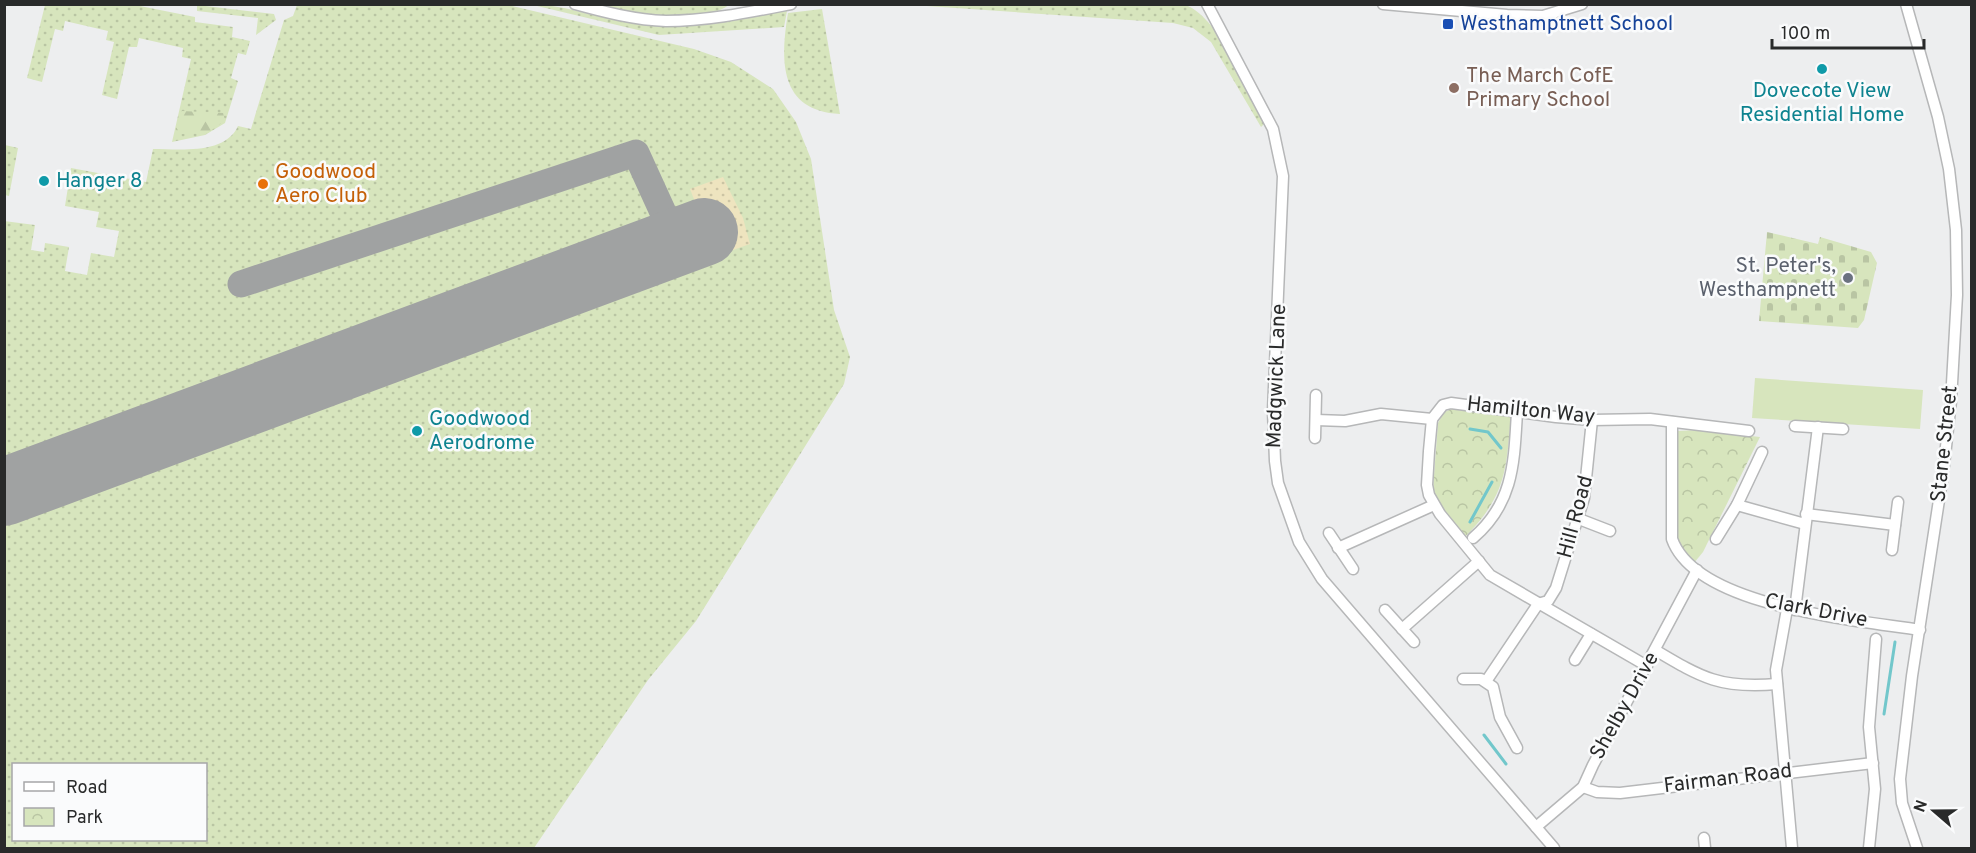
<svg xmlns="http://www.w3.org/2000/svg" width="1976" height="853" viewBox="0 0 1976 853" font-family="Overpass,sans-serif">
<defs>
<pattern id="grass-dots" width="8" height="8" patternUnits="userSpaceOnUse" patternTransform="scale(1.5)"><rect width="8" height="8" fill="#d7e5bd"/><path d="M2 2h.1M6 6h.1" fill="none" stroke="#b9c5a3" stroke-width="1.8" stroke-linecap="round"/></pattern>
<pattern id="forest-firs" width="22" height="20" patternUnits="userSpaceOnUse" patternTransform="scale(1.5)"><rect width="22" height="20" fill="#d7e5bd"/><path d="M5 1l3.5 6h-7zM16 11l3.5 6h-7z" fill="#b9c5a3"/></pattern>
<pattern id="sand-dots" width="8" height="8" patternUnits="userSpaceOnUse" patternTransform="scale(1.5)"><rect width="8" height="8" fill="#eee4bf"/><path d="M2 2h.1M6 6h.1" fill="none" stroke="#ccc4a4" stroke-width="1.8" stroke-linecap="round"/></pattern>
<pattern id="cemetery-stones" width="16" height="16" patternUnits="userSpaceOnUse" patternTransform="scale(1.5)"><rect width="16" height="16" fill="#d7e5bd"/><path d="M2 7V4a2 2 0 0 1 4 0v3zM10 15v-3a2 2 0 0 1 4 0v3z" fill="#b9c5a3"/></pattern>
<pattern id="park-crowns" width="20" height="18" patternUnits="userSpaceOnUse" patternTransform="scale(1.5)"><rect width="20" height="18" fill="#d7e5bd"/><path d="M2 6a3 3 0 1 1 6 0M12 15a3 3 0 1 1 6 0" fill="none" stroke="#b9c5a3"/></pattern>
</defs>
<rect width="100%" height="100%" fill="#edeeef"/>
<g fill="url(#grass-dots)" fill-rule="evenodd">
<path d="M1183 4C1218 14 1250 92 1264 124L1261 127 1211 42 1193 28 1173 23 912 5Z"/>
<polygon points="45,5 135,5 195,17 195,22 233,27 232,37 250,41 246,55 238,53 231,78 238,81 225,123 205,135 172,142 191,59 182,57 183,48 139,38 137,47 129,47 117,99 102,95 114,42 106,40 108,31 65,21 63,31 55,29 42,82 27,78"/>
<polygon points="197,5 274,14 276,20 256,35 258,18 197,11"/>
<path d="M297 5H508L694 49 731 62 773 89 796 122 811 159 834 310 850 357 844 384 696 621 648 680 534 848H5L4 221 35 225 31 250 44 252 45 243 69 247 65 271 87 275 91 253 114 257 119 231 96 227 99 212 65 206 71 168 146 182 153 149C180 149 225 155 238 126L251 129 284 20 293 16ZM14 764H206V840H14Z"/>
<path d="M533 5C566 4 595 19 628 21 681 25 734 19 787 11L784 27 659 35Z"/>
<path d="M597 5 729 4V5C701 26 630 12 597 5Z"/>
<path d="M822 9 840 114C779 111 780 61 788 13Z"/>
<polygon points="5,145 18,148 9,196 5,195"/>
</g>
<polygon fill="url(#forest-firs)" points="182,111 223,113 225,120 208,133 180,134 176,127"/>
<polygon fill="url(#sand-dots)" points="723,177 743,218 750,244 716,256 690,189"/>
<polygon fill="url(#cemetery-stones)" points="1767,232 1818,244 1820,237 1871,252 1877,263 1864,320 1858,328 1759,321"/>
<g fill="url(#park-crowns)">
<path d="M1452 409 1511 417C1506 471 1506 495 1466 536L1438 503 1433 488 1438 423 1444 412Z"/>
<polygon points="1698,430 1760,437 1703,552 1694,563 1687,558 1675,535 1677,431"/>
</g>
<polygon fill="#d7e5bd" points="1755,378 1923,390 1920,429 1752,418"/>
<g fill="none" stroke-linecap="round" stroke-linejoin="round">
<g stroke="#72c7cb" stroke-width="3">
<polyline points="1470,429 1488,432 1501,448"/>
<polyline points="1470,522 1492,482"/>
<polyline points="1884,714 1895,642"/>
<polyline points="1484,735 1506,764"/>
</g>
<polyline stroke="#a0a2a2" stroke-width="27" points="241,284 636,153 677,243"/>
<polyline stroke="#a0a2a2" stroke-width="68" points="4,492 704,232"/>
<defs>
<g id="minor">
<path d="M575 4C604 12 635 20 666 21 708 21 750 12 791 4"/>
<polyline points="1207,4 1273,129 1283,176 1273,411 1275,461 1278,483 1299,542 1322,579 1554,848"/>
<polyline points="1383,4 1507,15 1543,16 1582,4"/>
<polyline points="1906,4 1938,117 1949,169 1956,230 1957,295 1951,401 1943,474 1912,676 1900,779 1902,803 1917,848"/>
<polyline points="1316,420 1345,421 1381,414 1432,419"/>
<path d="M1672 422V539C1696 607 1857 620 1920 630"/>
<polyline points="1795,426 1843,429"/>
<polyline points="1315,438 1316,395"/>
<polyline points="1737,505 1805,524"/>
<polyline points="1806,514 1895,525"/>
<polyline points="1579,519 1610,531"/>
<polyline points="1329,533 1353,569"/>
<path d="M1473 538C1514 503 1514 462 1517 412"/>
<polyline points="1716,539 1737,505 1762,452"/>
<polyline points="1338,548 1434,505"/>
<polyline points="1892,550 1898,502"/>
<polyline points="1787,609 1776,670 1792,848"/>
<polyline points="1385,610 1414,642"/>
<polyline points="1795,610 1818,427"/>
<polyline points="1402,629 1479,561"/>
<path d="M1655 650C1702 678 1721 689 1777 684"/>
<polyline points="1575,660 1591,634"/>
<polyline points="1647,666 1490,575 1440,514 1429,495 1427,485 1429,451 1432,419 1443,405 1451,403 1556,417 1592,420 1650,419 1749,431"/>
<polyline points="1463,679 1481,679 1493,687 1500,717 1517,748"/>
<polyline points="1487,680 1538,604 1548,601 1556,588 1584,498 1592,420"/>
<polyline points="1583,787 1597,792 1620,793 1873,763"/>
<polyline points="1536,827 1583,787 1593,765 1697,570"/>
<polyline points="1704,838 1705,848"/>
<polyline points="1869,848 1875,789 1869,727 1876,639"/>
</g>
</defs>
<use href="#minor" stroke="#b6b7b8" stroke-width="13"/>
<use href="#minor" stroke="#fff" stroke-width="10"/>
</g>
<rect fill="#1a4fb4" stroke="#fafbfc" stroke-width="2" x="1442" y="18" width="12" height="12" rx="3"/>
<g fill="#0f9aa8" stroke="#fafbfc" stroke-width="2">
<circle cx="1822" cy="69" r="6"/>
<circle cx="44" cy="181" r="6"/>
<circle cx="417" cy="431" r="6"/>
</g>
<circle fill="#8d6e63" stroke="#fafbfc" stroke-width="2" cx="1454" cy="88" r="6"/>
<circle fill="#e8710a" stroke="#fafbfc" stroke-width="2" cx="263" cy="184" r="6"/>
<circle fill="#6b7280" stroke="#fafbfc" stroke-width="2" cx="1848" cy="278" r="6"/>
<g text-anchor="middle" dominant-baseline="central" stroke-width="5" stroke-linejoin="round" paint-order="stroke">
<g font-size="21" fill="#164399" stroke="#fafbfc" text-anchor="start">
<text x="1460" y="24">Westhamptnett School</text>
</g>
<g font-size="21" fill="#785e54" stroke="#fafbfc" text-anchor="start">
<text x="1466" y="76">The March CofE<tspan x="1466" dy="24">Primary School</tspan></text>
</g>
<g font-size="21" fill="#0d838f" stroke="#fafbfc" text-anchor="start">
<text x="1822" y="91" text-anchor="middle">Dovecote View<tspan x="1822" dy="24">Residential Home</tspan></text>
<text x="56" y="181">Hanger 8</text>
<text x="429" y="419">Goodwood<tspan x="429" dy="24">Aerodrome</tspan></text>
</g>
<g font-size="21" fill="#c56008" stroke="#fafbfc" text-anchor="start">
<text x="275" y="172">Goodwood<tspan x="275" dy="24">Aero Club</tspan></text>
</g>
<g font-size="21" fill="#5b616d" stroke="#fafbfc" text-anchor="end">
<text x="1836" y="266">St. Peter's,<tspan x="1836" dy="24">Westhampnett</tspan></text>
</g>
<g font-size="21" fill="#292a2a" stroke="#fafbfc">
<text transform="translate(1277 376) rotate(-88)">Madgwick Lane</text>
<text transform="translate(1531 411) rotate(6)">Hamilton Way</text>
<text transform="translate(1945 444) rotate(-84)">Stane Street</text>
<text transform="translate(1576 517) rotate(-75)">Hill Road</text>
<text transform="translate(1816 611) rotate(11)">Clark Drive</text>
<text transform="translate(1625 706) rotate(-61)">Shelby Drive</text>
<text transform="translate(1728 779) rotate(-7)">Fairman Road</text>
</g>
</g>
<rect width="1976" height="853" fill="none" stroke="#292a2a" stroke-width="12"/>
<rect x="12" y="763" width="195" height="78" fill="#fafbfc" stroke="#a6a7a8" stroke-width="1.5"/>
<rect x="24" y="782" width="30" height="9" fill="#ffffff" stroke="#a6a7a8" stroke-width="1.5"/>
<text x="66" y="793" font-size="18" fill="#292a2a">Road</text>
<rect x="24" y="808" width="30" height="18" fill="url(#park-crowns)" stroke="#a6a7a8" stroke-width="1.5"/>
<text x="66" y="823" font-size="18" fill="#292a2a">Park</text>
<g transform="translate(1934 811) rotate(290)" stroke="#fafbfc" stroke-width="4.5" paint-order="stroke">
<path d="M0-4.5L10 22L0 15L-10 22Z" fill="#292a2a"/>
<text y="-9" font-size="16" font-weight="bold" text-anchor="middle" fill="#292a2a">N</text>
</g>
<path d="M1772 39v9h152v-9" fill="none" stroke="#292a2a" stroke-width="3"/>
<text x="1781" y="39" font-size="18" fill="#292a2a" stroke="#fafbfc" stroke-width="4.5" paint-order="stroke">100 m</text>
</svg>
